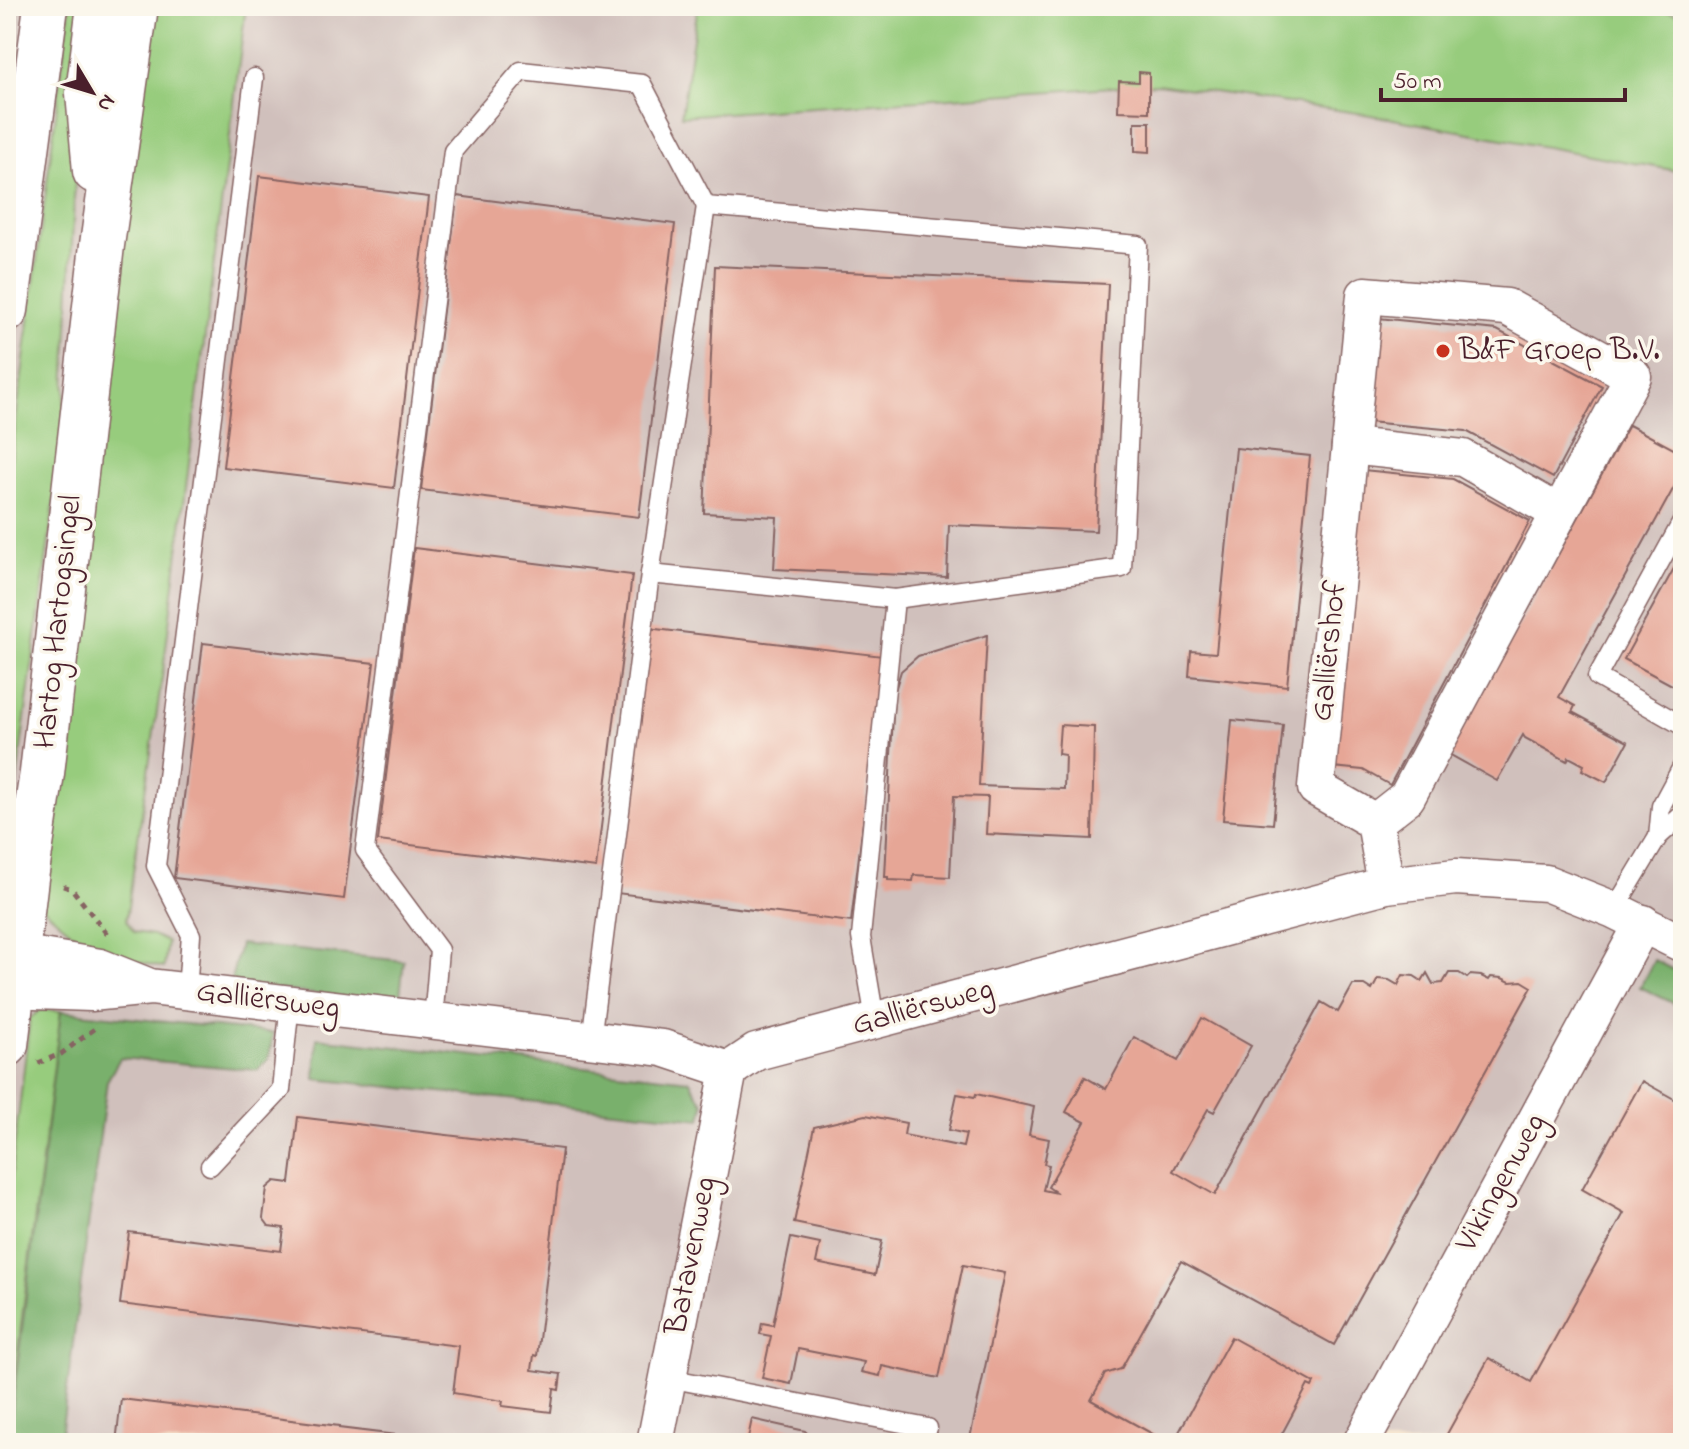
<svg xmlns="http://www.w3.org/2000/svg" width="1689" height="1449" viewBox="0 0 1689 1449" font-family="'Indie Flower',sans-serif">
<rect width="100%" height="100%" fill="#fbf7ec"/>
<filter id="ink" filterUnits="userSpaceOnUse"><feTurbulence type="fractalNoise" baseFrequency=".0125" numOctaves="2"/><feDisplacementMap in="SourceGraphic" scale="16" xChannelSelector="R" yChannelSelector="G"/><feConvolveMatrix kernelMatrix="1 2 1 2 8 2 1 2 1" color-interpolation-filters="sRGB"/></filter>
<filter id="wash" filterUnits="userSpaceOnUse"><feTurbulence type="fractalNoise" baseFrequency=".006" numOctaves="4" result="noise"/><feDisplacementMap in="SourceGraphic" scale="32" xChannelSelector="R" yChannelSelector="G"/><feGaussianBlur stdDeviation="1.8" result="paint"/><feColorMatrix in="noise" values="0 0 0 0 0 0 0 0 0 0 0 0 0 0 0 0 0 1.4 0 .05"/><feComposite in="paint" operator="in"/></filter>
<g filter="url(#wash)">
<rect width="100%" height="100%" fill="#f5e1c7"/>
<rect fill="#d0c0bc" x="6" y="6" width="1677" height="1437"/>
<g fill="#97cc7d" stroke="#707654" stroke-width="2">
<polygon points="70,6 83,6 63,436 6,859 6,518 10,467"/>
<polygon points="150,6 246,6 164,664 126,920 134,932 153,935 167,942 164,968 94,951 41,906"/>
<polygon points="698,6 1647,6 1683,15 1683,172 1371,115 1158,84 681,116"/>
<polygon points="41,1010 61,1011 6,1443 6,1217 30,1018"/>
</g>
<g fill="#79b06c" stroke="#62684c" stroke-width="2">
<polygon points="240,944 404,961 399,1004 230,984"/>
<polygon points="1654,960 1683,975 1683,1008 1640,987"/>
<polygon points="61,1011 273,1033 269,1059 257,1070 120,1058 107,1081 60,1443 8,1443"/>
<polygon points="317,1038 689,1080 704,1104 701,1119 315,1079"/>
</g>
<g id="blocks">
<g fill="#e6a696">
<polygon points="1139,72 1149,73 1149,112 1118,111 1119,81 1139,82"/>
<polygon points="1135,122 1150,122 1150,152 1135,151"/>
<polygon points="259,176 429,197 394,488 223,467"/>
<polygon points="457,196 675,224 639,517 421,490"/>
<polygon points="715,266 1108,284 1096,531 949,525 947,577 774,569 777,517 704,513"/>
<polygon points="1378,318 1497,330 1602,386 1553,478 1466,431 1368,422"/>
<polygon points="1629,425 1683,454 1683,471 1559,697 1575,706 1572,712 1628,742 1606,782 1582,770 1584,765 1569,757 1567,761 1525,738 1523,735 1497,781 1449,754"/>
<polygon points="1236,448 1310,456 1287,686 1189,676 1191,651 1216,653"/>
<polygon points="1363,470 1453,479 1530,521 1390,785 1363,770 1333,767"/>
<polygon points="414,548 632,575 596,868 378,841"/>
<polygon points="1683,552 1683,691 1624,659"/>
<polygon points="647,628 883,656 851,922 616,893"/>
<polygon points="987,635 979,786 1064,789 1065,755 1058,754 1060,725 1094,727 1092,839 986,834 988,797 954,796 950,877 914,875 913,881 888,880 888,877 885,877 894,694 901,671 918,656"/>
<polygon points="203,643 374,663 344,899 174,878"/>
<polygon points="1232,720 1283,725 1273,824 1223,820"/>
<polygon points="1427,973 1433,984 1443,983 1449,973 1459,973 1467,978 1470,975 1481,976 1489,980 1491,977 1502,978 1510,982 1522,981 1532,987 1334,1345 1181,1261 1121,1369 1105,1374 1091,1400 1169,1443 969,1443 1005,1273 963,1265 939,1378 882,1366 880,1376 861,1372 864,1362 798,1349 791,1384 762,1378 771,1336 760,1334 762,1323 773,1325 791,1238 820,1244 816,1263 875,1275 882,1241 794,1223 814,1127 866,1115 906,1123 904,1135 963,1147 966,1134 949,1130 957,1094 975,1097 976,1094 1034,1107 1029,1135 1049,1139 1044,1164 1049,1165 1043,1190 1057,1193 1048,1187 1085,1122 1066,1112 1085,1077 1106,1089 1134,1037 1178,1061 1202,1018 1251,1046 1214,1112 1208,1109 1173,1171 1215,1195 1321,1002 1338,1012 1353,985 1364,985 1372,990 1378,979 1389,980 1398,985 1403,975 1414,976 1422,981"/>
<polygon points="1642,1081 1683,1104 1683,1443 1442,1443 1489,1358 1531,1382 1624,1213 1582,1189"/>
<polygon points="298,1117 562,1149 537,1356 534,1355 532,1370 561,1374 559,1390 554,1389 551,1412 502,1406 503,1401 453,1393 459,1346 120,1304 129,1232 281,1251 284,1228 269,1226 263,1218 267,1188 275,1181 290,1183"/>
<polygon points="1231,1337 1314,1383 1312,1387 1308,1385 1277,1443 1173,1443"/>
<polygon points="121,1399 339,1426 339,1428 437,1440 437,1443 116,1443"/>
<polygon points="752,1419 805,1431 809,1435 808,1443 747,1443"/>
</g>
</g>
</g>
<g filter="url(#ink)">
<use href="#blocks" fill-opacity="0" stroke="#866362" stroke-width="2"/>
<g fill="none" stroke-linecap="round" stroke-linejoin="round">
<defs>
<g id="service">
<polyline points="1683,520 1597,677 1683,726"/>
<polyline points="650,574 706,206"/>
<polyline points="1658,837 1661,806 1683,765"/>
<polyline points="1614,910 1658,837 1683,814"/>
<polyline points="187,991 191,935 156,866 254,78"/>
<polyline points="433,1021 439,950 365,850 453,151 521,71 642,84 706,206 1138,245 1122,568 895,599 861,937 875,1020"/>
<polyline points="591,1040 650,574 895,599"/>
<polyline points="210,1166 281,1090 290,1003"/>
<polyline points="668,1378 928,1428"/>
</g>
<g id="minor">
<polyline points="1350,446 1463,458 1559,513"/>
<polyline points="1375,822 1407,797 1633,376 1507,307 1365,295 1316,788 1375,822 1386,885"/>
<polyline points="6,951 100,967 145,985"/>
<polyline points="6,990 91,993 150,987 663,1048 729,1070 756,1052 1386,885 1456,877 1546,883 1614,910 1683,944"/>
<polyline points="655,1443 729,1070"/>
<polyline points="1361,1443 1643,923"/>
</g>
<g id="tertiary">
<polyline points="95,171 88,93 99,6"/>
<polyline points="6,310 46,6"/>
<polyline points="6,1045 26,878 42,773 102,245 136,6"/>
</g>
</defs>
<use href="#service" stroke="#866362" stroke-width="21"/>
<use href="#minor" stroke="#866362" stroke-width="39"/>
<use href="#tertiary" stroke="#866362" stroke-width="47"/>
<g stroke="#866362" stroke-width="5" stroke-dasharray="6 6" stroke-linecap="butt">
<polyline points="63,886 72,889 107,934"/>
<polyline points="38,1063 61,1054 97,1027"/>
</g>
<use href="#service" stroke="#fff" stroke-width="18"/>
<use href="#minor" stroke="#fff" stroke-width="36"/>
<use href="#tertiary" stroke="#fff" stroke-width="44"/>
</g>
</g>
<circle fill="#c8321e" stroke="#fbf7ec" stroke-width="3" cx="1443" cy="351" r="8"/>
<g text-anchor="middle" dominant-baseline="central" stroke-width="7" stroke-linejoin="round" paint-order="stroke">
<g font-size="32" fill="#4a1f2b" stroke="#fbf7ec" text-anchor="start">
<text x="1459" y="351">B&amp;F Groep B.V.</text>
</g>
<g font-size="32" fill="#4a1f2b" stroke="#fbf7ec">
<text transform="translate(59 622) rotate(-84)">Hartog Hartogsingel</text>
<text transform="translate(1330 651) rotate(-84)">Galliërshof</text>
<text transform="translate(268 1001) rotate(7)">Galliërsweg</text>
<text transform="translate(923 1008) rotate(-15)">Galliërsweg</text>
<text transform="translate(1502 1183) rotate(-61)">Vikingenweg</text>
<text transform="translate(692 1256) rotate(-79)">Batavenweg</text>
</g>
</g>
<rect width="1689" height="1449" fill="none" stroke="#fbf7ec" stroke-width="32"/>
<g transform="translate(92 92) rotate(128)" stroke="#fbf7ec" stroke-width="6" paint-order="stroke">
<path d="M0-6L14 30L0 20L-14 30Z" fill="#4a1f2b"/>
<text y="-12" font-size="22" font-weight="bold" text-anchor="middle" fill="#4a1f2b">N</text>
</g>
<path d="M1381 88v12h244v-12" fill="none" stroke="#4a1f2b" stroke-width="4"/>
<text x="1393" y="88" font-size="24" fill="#4a1f2b" stroke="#fbf7ec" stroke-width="6" paint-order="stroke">50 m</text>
</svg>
